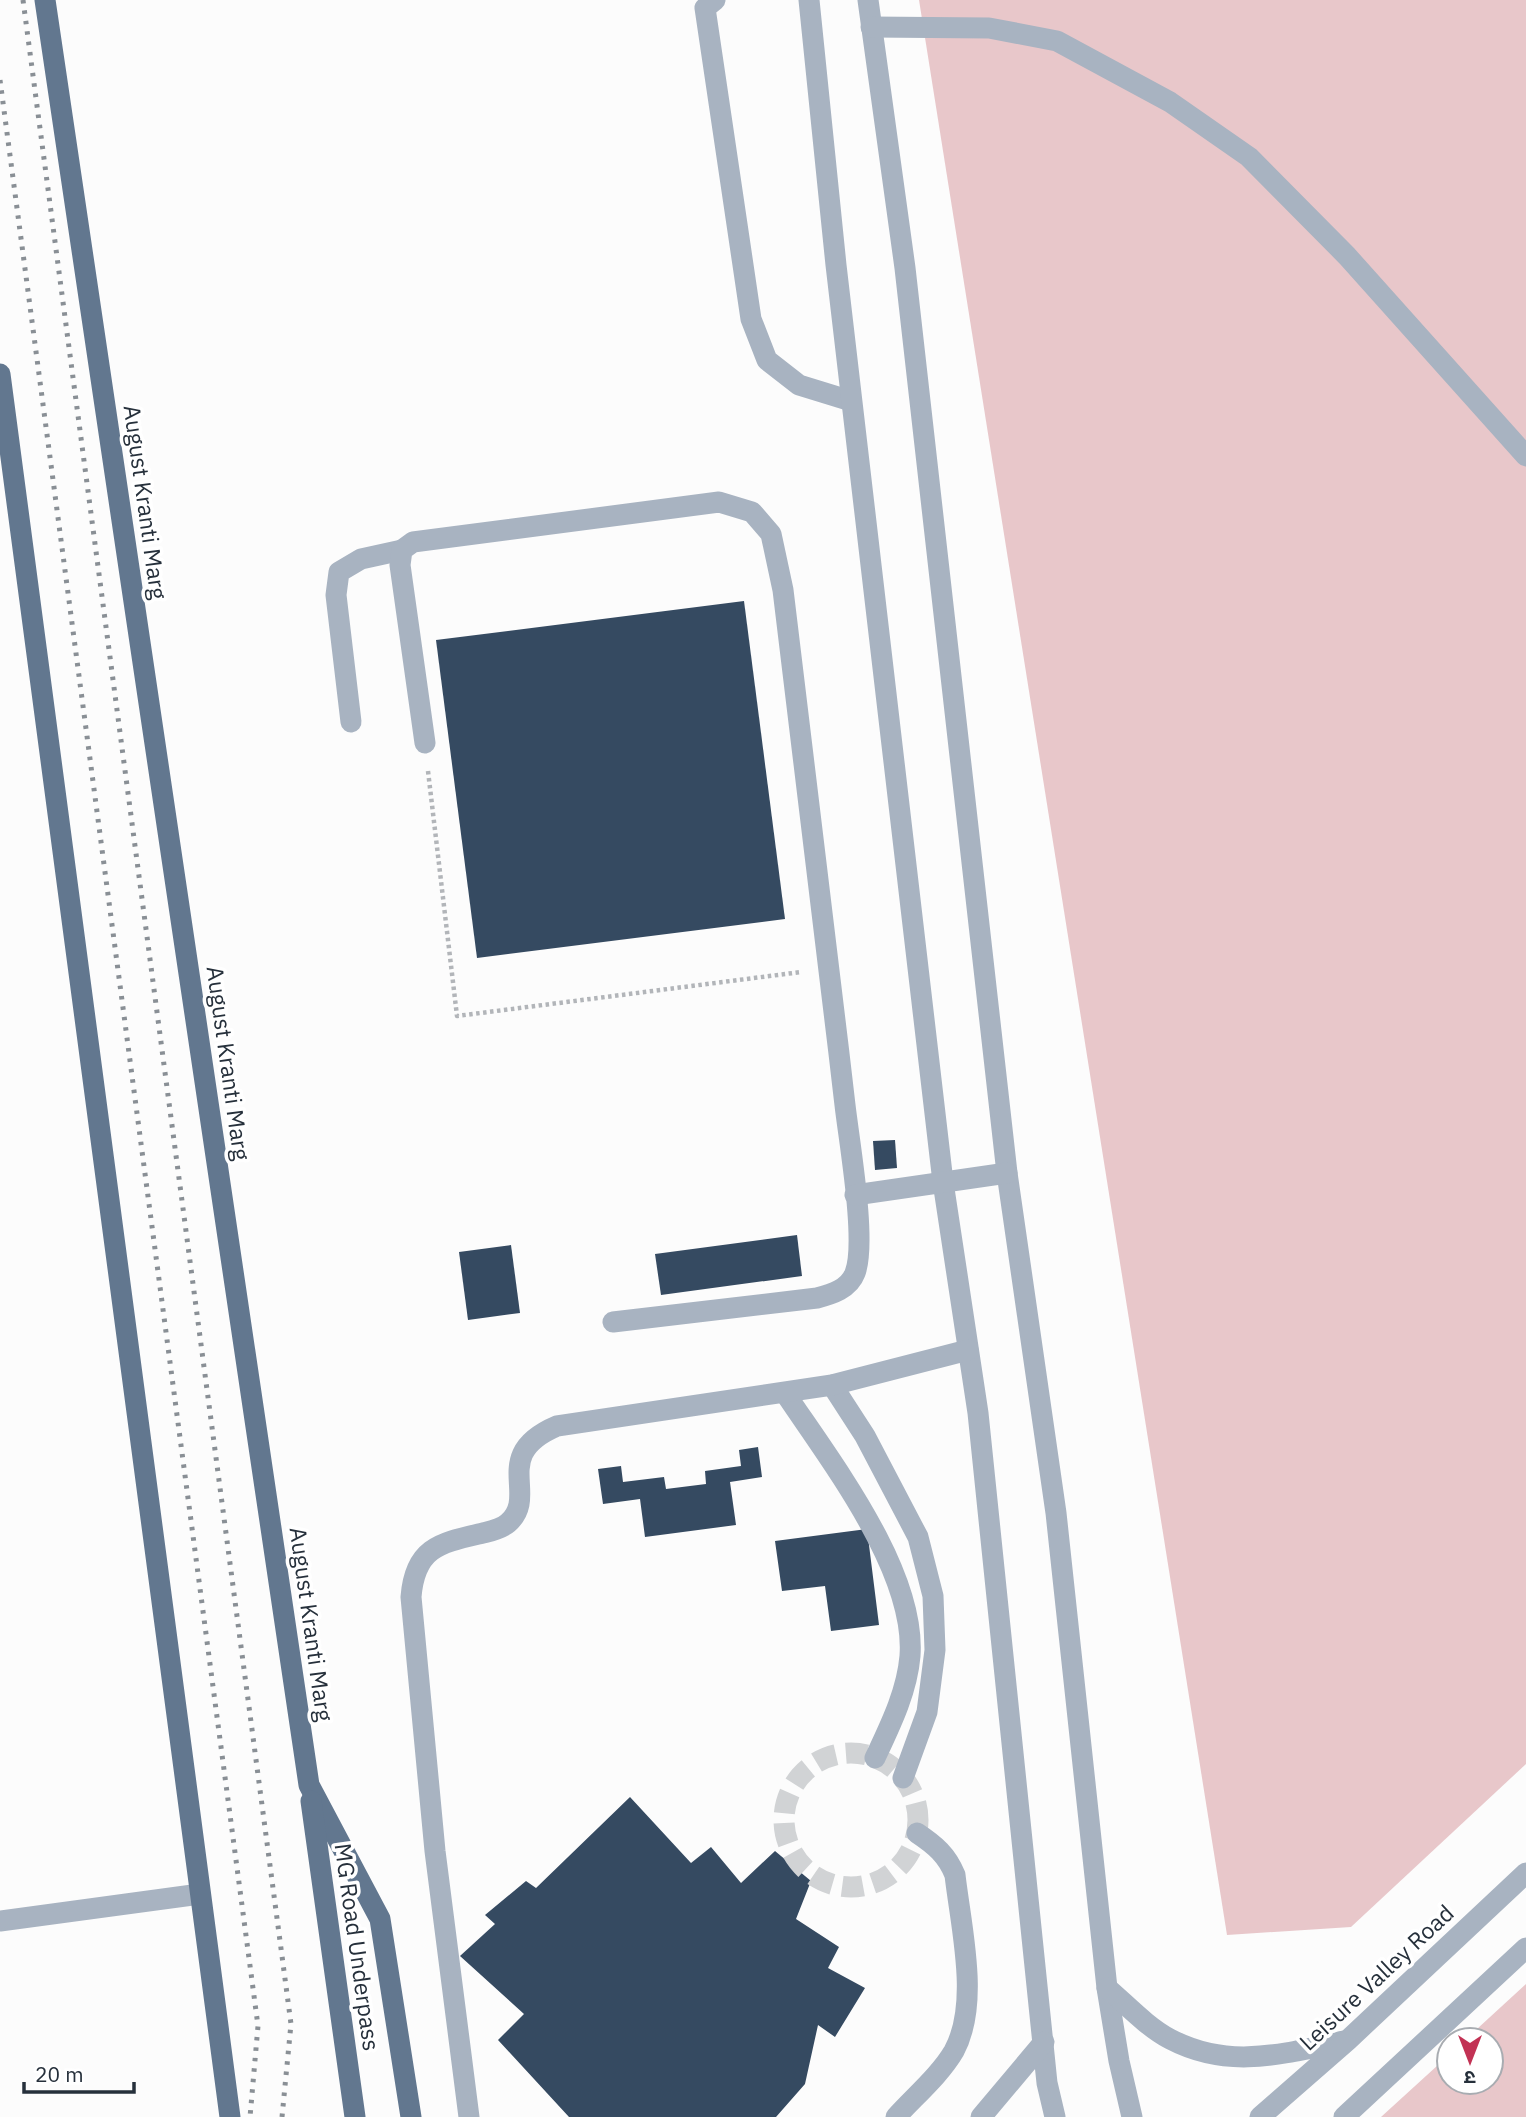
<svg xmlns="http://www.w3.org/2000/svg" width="1526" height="2117" viewBox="0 0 1526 2117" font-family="'IBM Plex Sans','Noto Sans Devanagari',sans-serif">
<rect width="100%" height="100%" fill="#fcfcfc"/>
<g fill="#e8c7ca">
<polygon points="919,0 1526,0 1526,1764 1351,1927 1227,1935"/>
<polygon points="1526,1984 1526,2117 1381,2117 1449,2055 1449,2082 1491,2082 1491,2040 1465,2040"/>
</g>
<g fill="#354a61">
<polygon points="744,601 785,919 477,958 436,640"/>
<polygon points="895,1140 897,1168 875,1170 873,1141"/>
<polygon points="797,1235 802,1276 661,1295 655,1254"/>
<polygon points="511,1245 520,1313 468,1320 459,1252"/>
<polygon points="758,1447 762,1477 730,1482 736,1525 645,1537 640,1499 603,1504 598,1469 621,1466 623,1482 664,1477 666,1489 706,1484 705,1471 741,1466 739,1450"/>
<polygon points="867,1529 879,1625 831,1631 825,1586 782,1591 775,1541"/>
<polygon points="630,1797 691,1863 711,1847 741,1883 775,1851 811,1881 796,1919 839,1947 828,1968 865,1988 835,2037 818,2025 805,2084 776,2117 569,2117 498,2040 524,2014 460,1956 495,1924 485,1915 526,1881 536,1888"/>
</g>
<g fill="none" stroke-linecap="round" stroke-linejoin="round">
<circle stroke="#d1d3d5" stroke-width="21" stroke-dasharray="21 10" stroke-linecap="butt" cx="851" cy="1820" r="67"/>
<polyline stroke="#b2b5b9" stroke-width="4.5" stroke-dasharray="3.5 3.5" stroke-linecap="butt" points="428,771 457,1016 801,972"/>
<g stroke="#a8b3c1" stroke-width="21">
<polyline points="715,0 705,8 751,319 767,360 799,385 851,401"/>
<polyline points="809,0 836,265 943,1182 978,1413 1047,2083 1055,2117"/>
<polyline points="868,0 905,268 1007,1173 1056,1513 1107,1988 1119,2061 1132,2117"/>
<polyline points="871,27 989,28 1057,41 1170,102 1249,157 1347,256 1526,456"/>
<polyline points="351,722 336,595 339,572 361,559 402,550"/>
<path d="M425 743 400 565 402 550 413 542 719 502 752 512 771 534 783 590C804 761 825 933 845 1105 849 1141 867 1242 855 1273 849 1289 832 1294 817 1298L613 1322"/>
<polyline points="855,1195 1007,1173"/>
<polyline points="832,1385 865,1436 918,1537 933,1596 935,1650 927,1712 903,1778"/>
<path d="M785 1393C831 1462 916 1571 910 1656 907 1692 890 1726 875 1758"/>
<polyline points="0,1921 200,1894"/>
<path d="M1107 1988C1126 2004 1147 2027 1170 2039 1229 2070 1282 2054 1344 2041"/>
<path d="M469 2117 435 1851 411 1597C415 1547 440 1543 483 1533 491 1531 501 1529 508 1523 540 1495 489 1455 557 1426L832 1385 968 1350"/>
<path d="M896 2117C914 2097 940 2075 954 2051 980 2003 961 1928 955 1875 947 1855 935 1845 917 1833"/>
<polyline points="981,2117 1044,2042"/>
<polyline points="1260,2117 1348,2040 1526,1873"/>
<polyline points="1344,2117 1526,1948"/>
</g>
<g stroke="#62778f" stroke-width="21">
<polyline points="45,0 309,1785 380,1919 411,2117"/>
<polyline points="0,374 230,2117"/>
<polyline points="311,1801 355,2117"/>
</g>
<g stroke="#898f95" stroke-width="5" stroke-dasharray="3.5 7" stroke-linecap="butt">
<polyline points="23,0 291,2024 282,2117"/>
<polyline points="0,80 258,2026 250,2117"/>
</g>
</g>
<g text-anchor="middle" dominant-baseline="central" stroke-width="7" stroke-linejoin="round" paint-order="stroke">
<g font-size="23" fill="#26303b" stroke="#fff">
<text transform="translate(146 502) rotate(82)">August Kranti Marg</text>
<text transform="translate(229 1063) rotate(82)">August Kranti Marg</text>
<text transform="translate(312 1624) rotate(82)">August Kranti Marg</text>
<text transform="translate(358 1947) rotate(82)">MG Road Underpass</text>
<text transform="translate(1376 1977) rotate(-43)">Leisure Valley Road</text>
</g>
</g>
<g transform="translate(1470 2061) rotate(180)"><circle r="33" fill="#ffffff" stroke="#a8acb1" stroke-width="2"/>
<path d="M0-5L12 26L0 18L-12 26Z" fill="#c23254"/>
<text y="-10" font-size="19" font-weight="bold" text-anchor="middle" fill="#26303b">उ</text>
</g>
<path d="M24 2082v10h110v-10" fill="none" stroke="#26303b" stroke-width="3.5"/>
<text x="35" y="2082" font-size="21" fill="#26303b" stroke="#ffffff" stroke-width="5" paint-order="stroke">20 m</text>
</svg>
